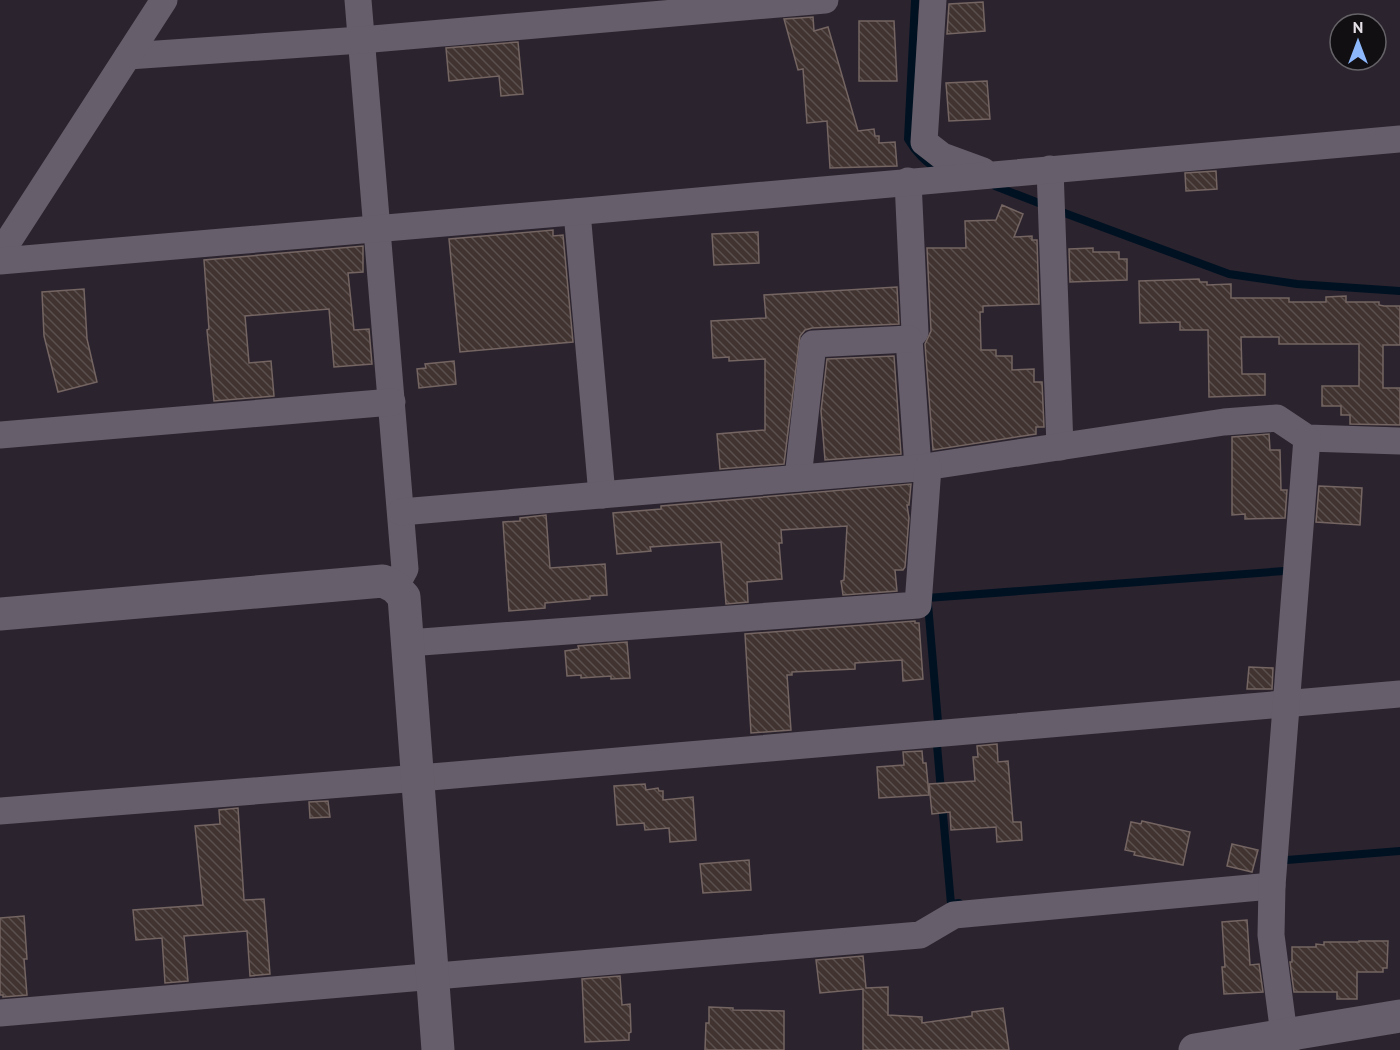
<svg xmlns="http://www.w3.org/2000/svg" width="1400" height="1050" viewBox="0 0 1400 1050" font-family="'PT Sans',sans-serif">
<defs>
<pattern id="building-back-hatch" width="6" height="6" patternUnits="userSpaceOnUse" patternTransform="scale(1.5)"><rect width="6" height="6" fill="#403330"/><path d="M-1 5l2 2M0 0l6 6M5-1l2 2" fill="none" stroke="#5b504e"/></pattern>
</defs>
<rect width="100%" height="100%" fill="#2b242e"/>
<g fill="none" stroke-linecap="round" stroke-linejoin="round">
<g stroke="#012" stroke-width="8">
<path d="M915 1 908 139C916 153 925 161 938 170"/>
<polyline points="995,186 1044,205"/>
<polyline points="1059,211 1229,274 1297,284 1400,291"/>
<polyline points="927,598 1284,571"/>
<polyline points="928,604 938,722"/>
<polyline points="937,745 941,791"/>
<polyline points="942,803 951,904 959,903"/>
<polyline points="1287,860 1400,851"/>
</g>
</g>
<g fill="url(#building-back-hatch)" stroke="#746562" stroke-width="1.5">
<polygon points="983,2 985,31 947,34 949,4"/>
<polygon points="813,17 814,31 828,27 858,131 874,129 875,136 879,136 879,143 895,142 897,166 830,168 827,121 807,123 803,69 798,70 784,19"/>
<polygon points="859,21 894,21 897,81 859,81"/>
<polygon points="518,42 523,94 501,96 499,76 449,81 446,48"/>
<polygon points="987,81 990,119 949,121 946,83"/>
<polygon points="1216,171 1217,189 1186,191 1185,173"/>
<polygon points="1002,205 1023,214 1014,237 1032,236 1032,240 1037,240 1039,304 983,306 983,312 980,312 981,350 996,350 996,356 1012,356 1012,370 1034,369 1034,382 1042,382 1044,427 1036,427 1036,434 933,450 925,344 931,331 927,248 966,248 965,221 996,220"/>
<polygon points="553,230 553,236 563,235 573,342 460,352 449,239"/>
<polygon points="758,232 759,263 714,265 712,234"/>
<polygon points="363,246 363,272 348,273 354,330 369,329 372,364 334,367 329,309 245,316 249,363 271,361 274,396 214,401 207,330 209,329 204,260"/>
<polygon points="1093,248 1093,252 1119,252 1119,259 1127,259 1127,280 1070,282 1069,249"/>
<polygon points="1199,279 1200,282 1207,282 1207,285 1231,284 1231,298 1289,298 1289,302 1326,302 1326,297 1346,296 1346,302 1379,302 1379,305 1384,306 1400,306 1400,345 1383,345 1383,388 1400,388 1400,425 1350,424 1350,415 1341,415 1341,406 1322,406 1322,386 1359,386 1359,344 1279,344 1279,337 1241,337 1242,374 1265,374 1265,395 1209,397 1208,330 1180,330 1180,322 1140,323 1139,281"/>
<polygon points="897,287 899,324 812,328 805,330 800,336 784,464 720,469 717,434 765,430 765,359 729,361 729,357 713,358 711,321 766,318 764,295"/>
<polygon points="84,289 87,339 97,382 58,392 44,336 42,292"/>
<polygon points="894,356 901,454 825,460 821,411 827,359"/>
<polygon points="454,361 456,384 419,388 417,369 426,368 425,364"/>
<polygon points="1269,434 1270,450 1280,450 1281,490 1287,490 1285,518 1245,519 1245,514 1232,515 1232,437"/>
<polygon points="911,484 909,505 907,505 909,518 905,567 903,570 895,570 897,591 843,595 841,581 844,580 847,526 781,530 782,543 779,543 782,579 747,582 748,602 726,604 721,542 650,547 651,551 617,554 613,513 661,509 661,506"/>
<polygon points="1319,486 1362,488 1360,525 1316,522"/>
<polygon points="546,515 550,568 605,564 607,595 590,596 590,599 545,603 545,608 509,611 503,522 520,521 520,518"/>
<polygon points="915,621 915,623 919,623 923,679 903,681 902,660 855,663 855,669 792,672 792,675 787,675 791,730 751,733 745,634"/>
<polygon points="627,642 630,678 611,679 611,676 581,678 581,675 567,676 565,651 579,649 578,646"/>
<polygon points="1249,667 1273,668 1272,689 1247,689"/>
<polygon points="997,744 998,762 1008,761 1013,822 1021,822 1022,840 997,842 996,827 951,830 950,812 932,814 929,784 975,781 973,757 978,757 977,746"/>
<polygon points="922,751 923,763 926,763 929,795 879,798 877,767 904,765 903,752"/>
<polygon points="645,784 646,790 658,788 659,791 663,791 663,800 693,797 696,840 670,842 669,828 645,830 644,823 617,825 614,786"/>
<polygon points="328,801 330,817 310,818 309,802"/>
<polygon points="238,808 244,900 264,899 270,974 250,976 247,931 184,936 188,981 165,983 162,938 136,940 133,910 203,905 195,826 220,824 219,810"/>
<polygon points="1142,821 1190,832 1183,865 1134,855 1135,852 1125,850 1131,822 1141,824"/>
<polygon points="1232,844 1258,850 1252,872 1227,866"/>
<polygon points="749,860 751,890 703,893 700,864"/>
<polygon points="24,916 27,959 24,959 27,995 3,997 3,995 0,995 0,918"/>
<polygon points="1247,920 1250,965 1259,964 1263,992 1224,994 1222,967 1225,967 1222,922"/>
<polygon points="1359,941 1388,941 1387,968 1383,968 1383,972 1357,972 1357,999 1337,999 1337,992 1294,992 1290,962 1292,962 1292,947 1316,947 1316,944 1324,945 1324,942 1359,942"/>
<polygon points="863,956 866,988 888,987 888,1015 922,1017 922,1023 972,1016 972,1012 1003,1008 1009,1050 863,1050 863,989 820,993 816,960"/>
<polygon points="620,976 622,1005 630,1004 631,1032 629,1033 629,1040 585,1042 582,979"/>
<polygon points="709,1007 733,1008 733,1010 784,1011 784,1050 705,1050 706,1023 709,1023"/>
</g>
<g fill="none" stroke-linecap="round" stroke-linejoin="round">
<g stroke="#665e6a" stroke-width="27">
<polyline points="358,0 405,569 395,587"/>
<polyline points="933,0 924,142 942,156 983,171"/>
<polyline points="128,56 361,40 825,0"/>
<polyline points="1050,169 1060,447"/>
<polyline points="908,181 915,332 909,339 918,468"/>
<polyline points="577,212 602,495"/>
<polyline points="0,254 164,0"/>
<path d="M0 261C467 223 933 179 1400 139"/>
<polyline points="0,435 392,402"/>
<polyline points="798,478 813,344 909,339"/>
<polyline points="401,512 918,468 1224,422 1277,418 1307,438 1400,441"/>
<polyline points="408,643 918,605 928,467"/>
<polyline points="0,811 419,778 1400,694"/>
<polyline points="0,1013 920,935 954,915 1272,886"/>
<polyline points="1286,1050 1271,935 1272,886 1307,438"/>
</g>
<polyline stroke="#665e6a" stroke-width="33" points="0,614 383,581 395,587 404,597 438,1050"/>
<polyline stroke="#665e6a" stroke-width="33" points="1195,1050 1400,1016"/>
</g>
<g transform="translate(1358 42)"><circle r="28" fill="#120f13" stroke="#666368" stroke-width="1.5"/>
<path d="M0-4.5L10 22L0 15L-10 22Z" fill="#8db9fc"/>
<text y="-9" font-size="16" font-weight="bold" text-anchor="middle" fill="#e5e1e7">N</text>
</g>
</svg>
